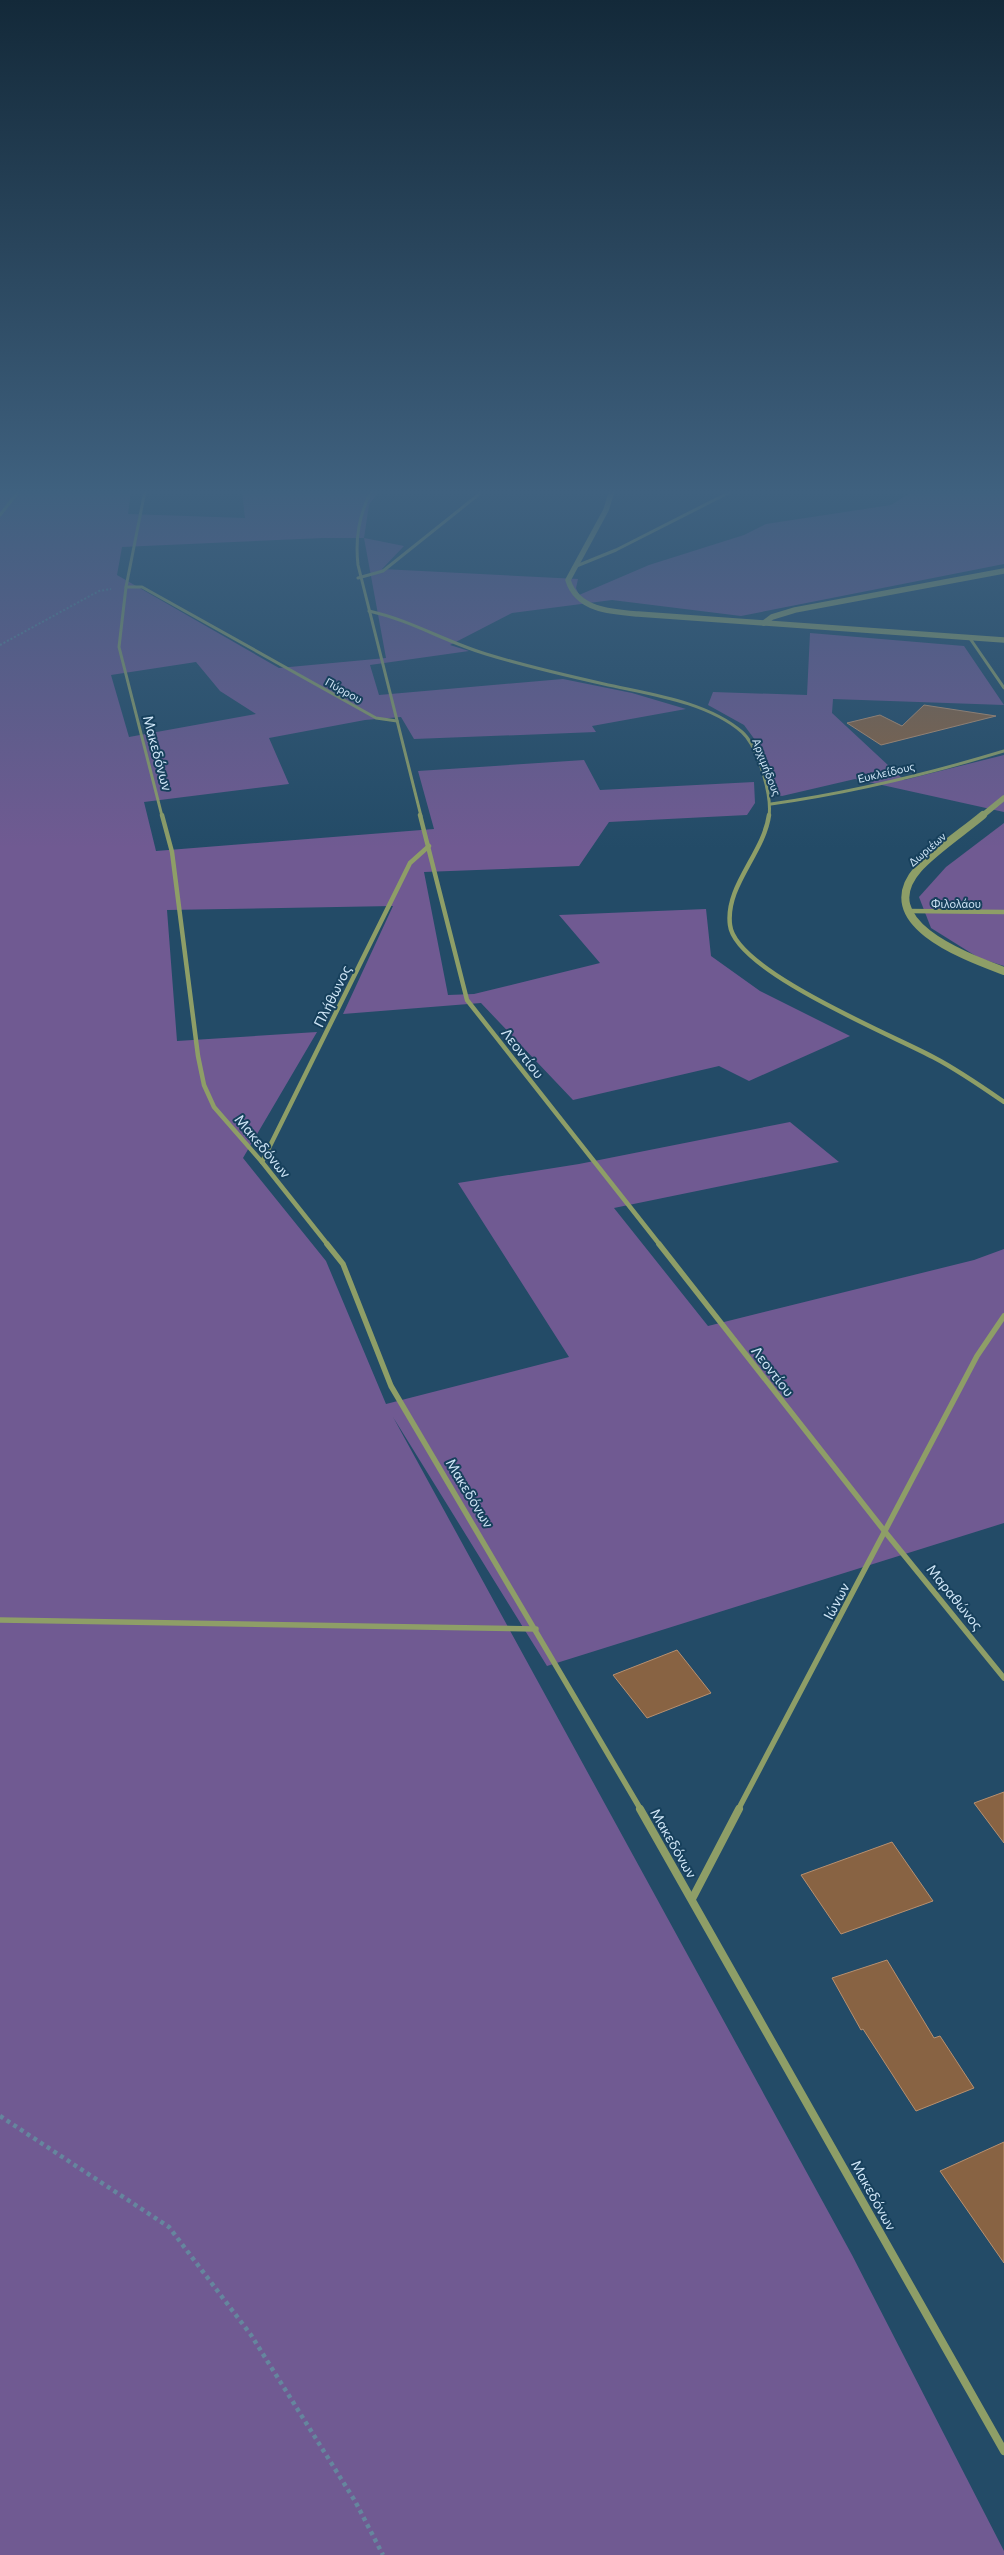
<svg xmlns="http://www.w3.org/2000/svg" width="1004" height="2555" viewBox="0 0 1004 2555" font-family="Commissioner,sans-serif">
<rect width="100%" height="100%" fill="#234b67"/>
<g fill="#705a92" fill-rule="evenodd">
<path d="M0 491H131L128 514 245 518 242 491H379L369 505 364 538 404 546 382 569 578 579 576 588 579 595 649 565 744 535 766 524 891 505 913 491H1004V564L741 616 612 600 512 613 450 645 469 651 370 665 379 695 563 679 632 693 686 709 592 726 596 732 414 739 401 717 365 720 269 738 289 784 144 802 156 851 434 829 418 771 584 760 600 790 754 782 755 803 747 815 609 822 579 866 424 872 448 995 474 994 600 963 559 915 706 909 711 956 760 991 850 1036 749 1081 719 1066 573 1100 481 1003 343 1014 393 906 167 910 177 1041 317 1032 243 1158 326 1261 386 1404 569 1357 458 1183 579 1164 790 1122 839 1162 614 1208 708 1326 974 1260 1004 1249V1523L547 1666 393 1417 852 2255 1004 2551V2555H0ZM323 538H364L386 658 279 668 117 575 122 547ZM196 662 220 691 256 714 129 737 111 675Z"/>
<polygon points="810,633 964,646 1004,705 833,699 832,713 904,780 1004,755 1004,812 855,779 782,796 773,794 758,744 744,725 708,705 713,692 807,695"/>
<polygon points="1004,823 1004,966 979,958 931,928 919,897 946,867"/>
</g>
<g fill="#886343" stroke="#b8906f">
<polygon points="924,705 996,716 881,745 847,723 880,715 902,726"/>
<polygon points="677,1650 711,1693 647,1718 613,1675"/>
<polygon points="1004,1792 1004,1843 974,1803"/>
<polygon points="892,1842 933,1901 841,1934 801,1875"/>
<polygon points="887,1960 934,2038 940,2036 974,2088 916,2111 863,2029 861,2030 832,1978"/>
<polygon points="1004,2142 1004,2263 940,2171"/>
</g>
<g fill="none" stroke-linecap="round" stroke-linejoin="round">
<polyline stroke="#65869e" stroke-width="2" stroke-dasharray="2 2" stroke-linecap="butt" points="0,645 99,591 111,589"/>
<polyline stroke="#65869e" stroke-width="4.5" stroke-dasharray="4 4" stroke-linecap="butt" points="0,2116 169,2227 251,2335 355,2501 383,2555"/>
<g stroke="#8e9e67" stroke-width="3">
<polyline points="145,491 126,587 119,647 162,816"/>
<path d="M371 491C359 516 355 538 358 565L421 816"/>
<polyline points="0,515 19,491"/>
<polyline points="574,567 616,550 732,491"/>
<polyline points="358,578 383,571 483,491"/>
<polyline points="126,587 142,587 376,718 397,721"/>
<path d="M369 611C410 620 446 642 486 654 525 666 564 675 604 684 648 694 706 701 742 732 758 746 772 796 769 816"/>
<polyline points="969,637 1004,688"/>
<path d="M771 804C849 793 928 774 1004 751"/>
</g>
<g stroke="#8e9e67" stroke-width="4.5">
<polyline points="162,815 172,852 198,1056 204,1085 214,1107 262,1162 328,1245"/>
<polyline points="420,815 467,1000 660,1245"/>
<path d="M769 815C764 853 725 886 730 925 735 971 892 1035 933 1057 958 1070 981 1086 1004 1102"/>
<polyline points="909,911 1004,912"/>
<polyline points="262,1162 410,863 429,846"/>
</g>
<g stroke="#8e9e67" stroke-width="5.5">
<polyline points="327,1244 343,1264 391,1386 641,1810"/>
<polyline points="659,1244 886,1533 1004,1678"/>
<polyline points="0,1620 536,1629"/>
<polyline points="738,1810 977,1356 1004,1316"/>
</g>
<g stroke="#8e9e67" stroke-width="8">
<polyline points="640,1809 1004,2451"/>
<polyline points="692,1899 739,1809"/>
</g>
<g stroke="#8e9e67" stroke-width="5.5">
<path d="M612 491 606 510 568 580C577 610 611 612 638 614L1004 640"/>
<polyline points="764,623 772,617 795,610 1004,571"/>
<polyline points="982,816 1004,798"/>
</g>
<path stroke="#8e9e67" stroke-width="8" d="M983 815C964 831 934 851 918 869 871 923 967 957 1004 971"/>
</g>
<linearGradient id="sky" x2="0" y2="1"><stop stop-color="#132939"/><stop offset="0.58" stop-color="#3f617f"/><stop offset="1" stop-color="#3f617f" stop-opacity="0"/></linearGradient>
<rect width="1004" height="848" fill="url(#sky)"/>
<g text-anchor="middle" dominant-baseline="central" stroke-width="4" stroke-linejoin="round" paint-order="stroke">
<g font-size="11" fill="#d0e6f7" stroke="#17405c">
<text transform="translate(344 690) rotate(29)">Πύρρου</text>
<text transform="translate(767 767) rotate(69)">Αρχιμήδους</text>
<text transform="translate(886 772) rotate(-13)">Ευκλείδους</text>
<text transform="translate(927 849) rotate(-41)">Δωριέων</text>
<text x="956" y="903">Φιλολάου</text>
</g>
<g font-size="14" fill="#d0e6f7" stroke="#17405c">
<text transform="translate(158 753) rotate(75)">Μακεδόνων</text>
<text transform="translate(332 996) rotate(-64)">Πλήθωνος</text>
<text transform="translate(523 1053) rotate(52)">Λεοντίου</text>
<text transform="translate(263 1146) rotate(50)">Μακεδόνων</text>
<text transform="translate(773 1371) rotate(52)">Λεοντίου</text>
<text transform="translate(470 1493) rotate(59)">Μακεδόνων</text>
<text transform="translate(955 1597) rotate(51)">Μαραθώνος</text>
<text transform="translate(836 1601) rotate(-62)">Ιώνων</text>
<text transform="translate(674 1843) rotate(60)">Μακεδόνων</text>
<text transform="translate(874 2195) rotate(61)">Μακεδόνων</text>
</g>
</g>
</svg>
